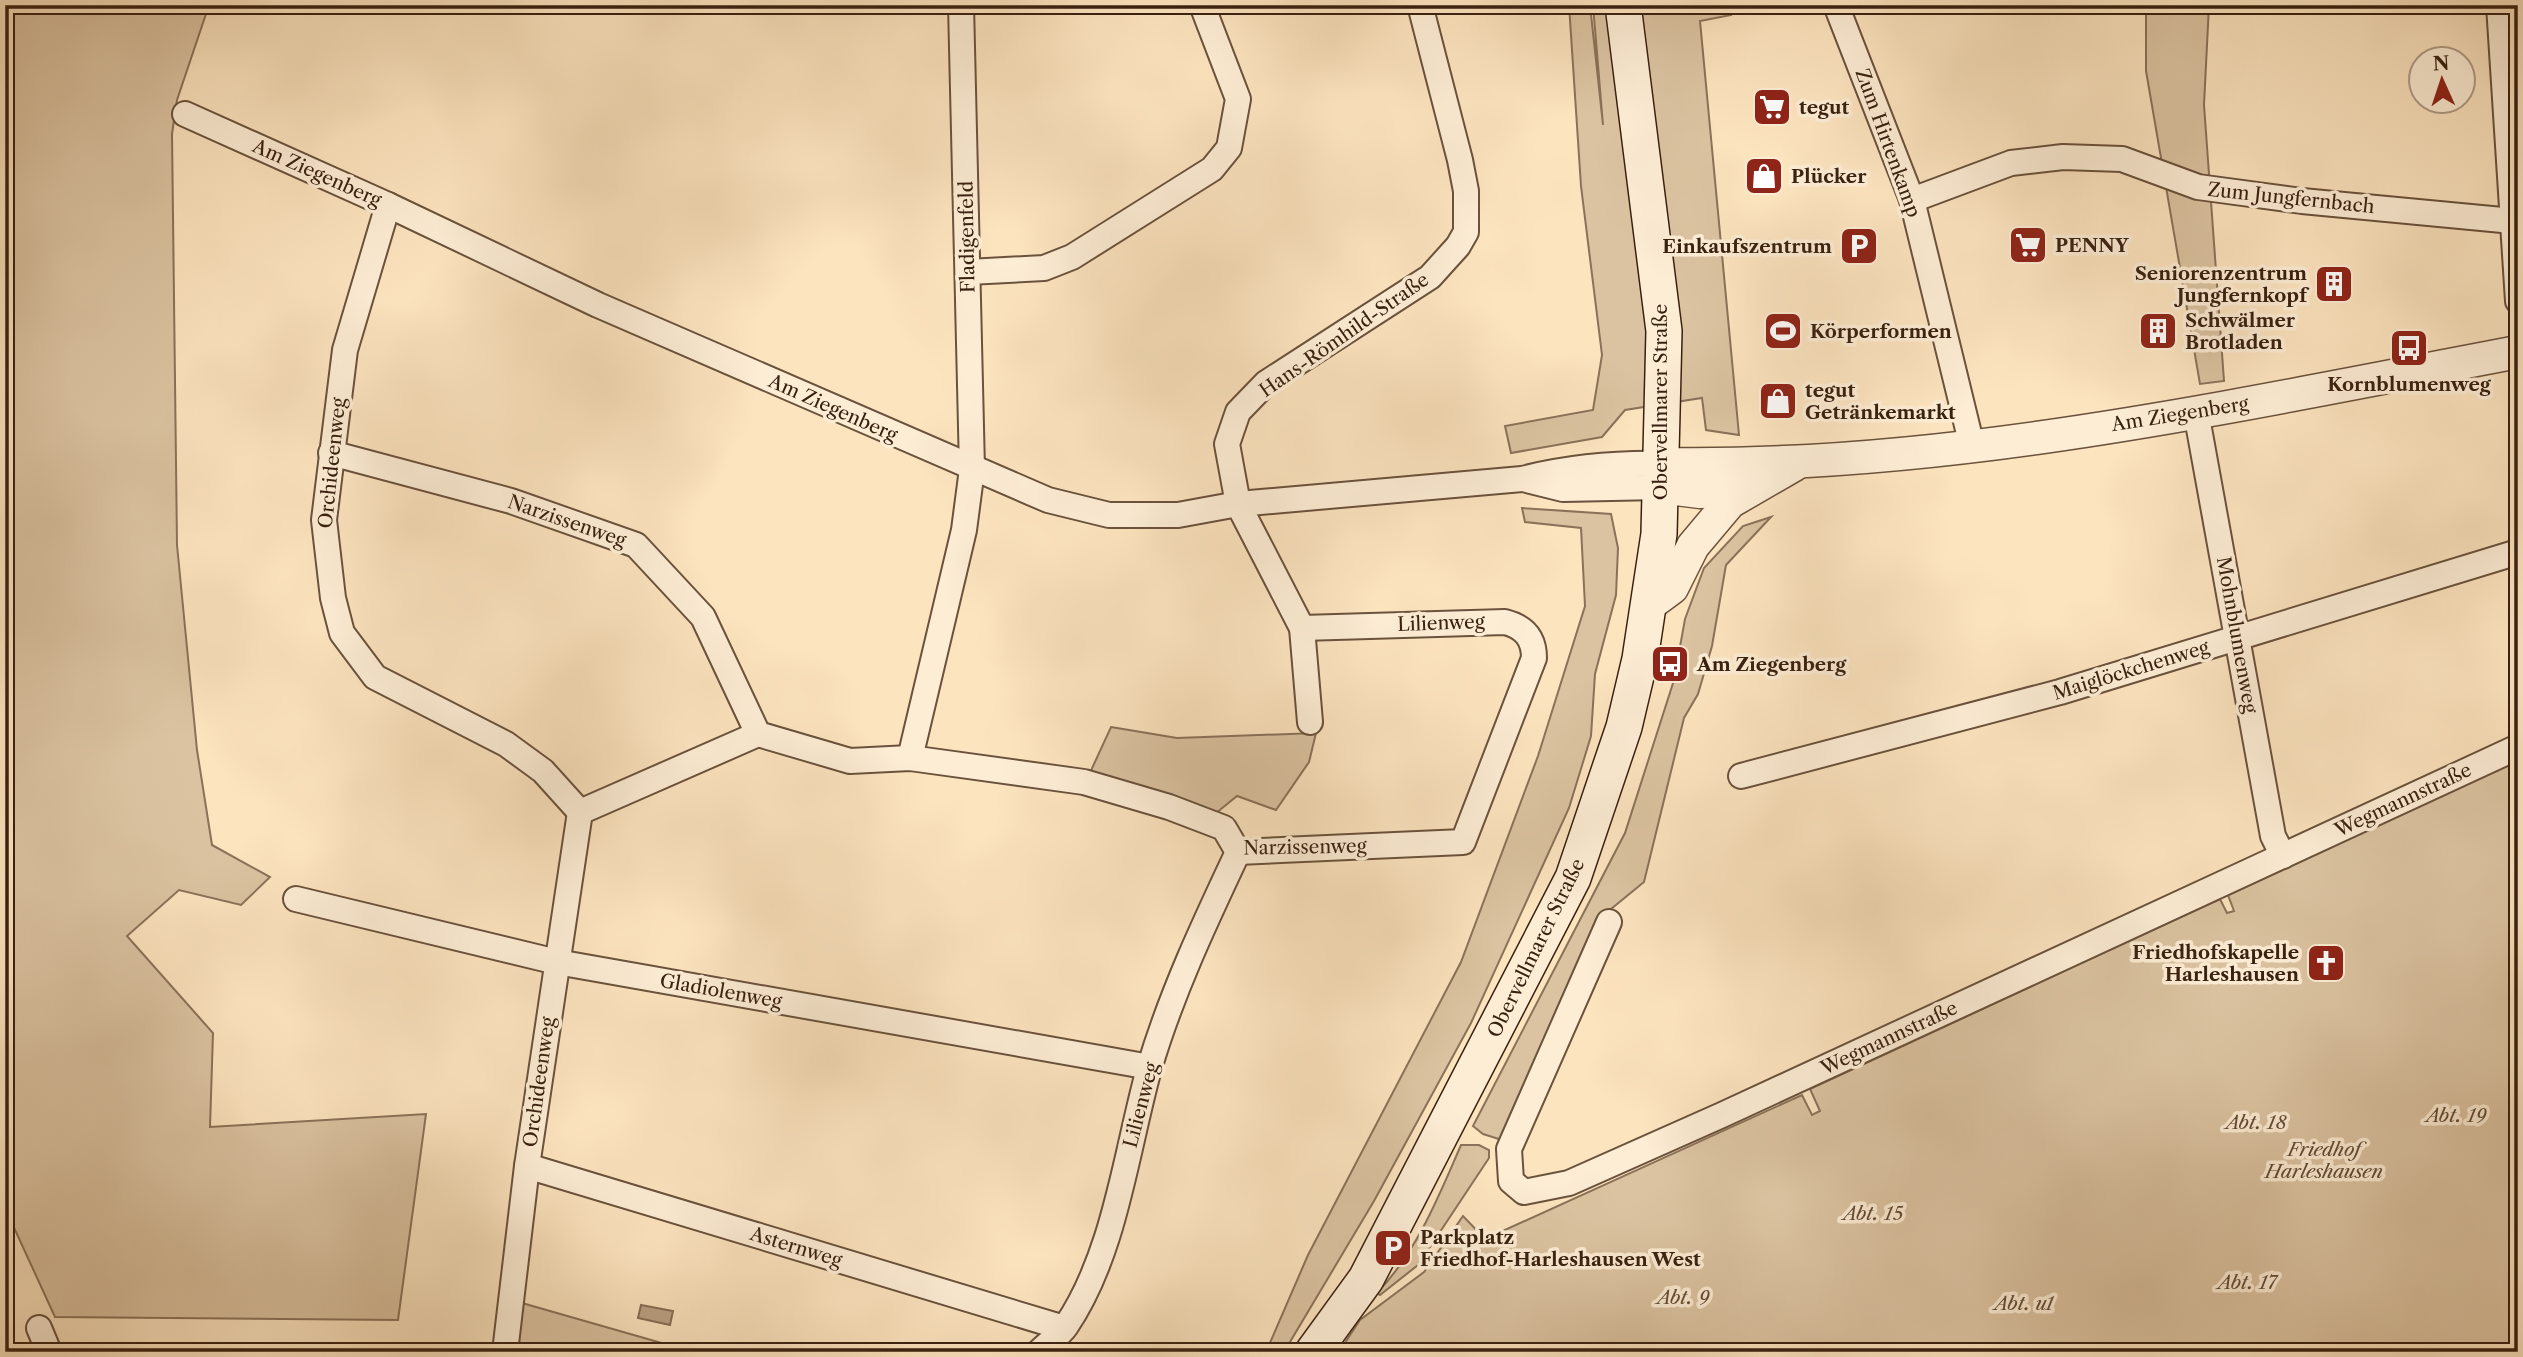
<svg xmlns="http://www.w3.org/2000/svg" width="2523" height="1357" viewBox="0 0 2523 1357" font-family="'Libre Caslon Text',serif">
<rect width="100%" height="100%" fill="#fce4bf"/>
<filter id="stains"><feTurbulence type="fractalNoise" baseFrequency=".00286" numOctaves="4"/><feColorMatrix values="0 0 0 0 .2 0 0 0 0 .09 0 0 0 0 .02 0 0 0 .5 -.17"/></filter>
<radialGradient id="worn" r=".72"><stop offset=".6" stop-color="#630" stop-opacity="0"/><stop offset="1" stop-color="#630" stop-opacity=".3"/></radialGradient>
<g fill="#dbc3a1" stroke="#8a7259" stroke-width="2">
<polygon points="5,5 209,5 177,100 172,134 177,545 197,750 212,845 270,877 241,905 179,890 127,936 213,1033 210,1127 426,1114 398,1320 55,1317 5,1208"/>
<polygon points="1569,5 1590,5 1603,125 1593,5 1729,5 1731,15 1700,21 1739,435 1706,430 1702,398 1625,410 1602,437 1511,453 1505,426 1593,410 1602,355 1581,186"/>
<polygon points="2146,5 2209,5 2204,105 2224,381 2200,384 2146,71"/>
<polygon points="1522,508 1611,514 1618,548 1616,595 1595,674 1591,736 1569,808 1471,1023 1374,1201 1284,1352 1266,1352 1308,1255 1461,962 1538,756 1585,606 1581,528 1525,522"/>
<polygon points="1771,517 1726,565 1712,646 1698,694 1684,718 1644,882 1605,914 1502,1140 1483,1134 1473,1126 1625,833 1674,680 1685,619 1704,568 1743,526"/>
<polygon points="1111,727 1177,738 1316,733 1309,762 1276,810 1237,796 1215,814 1088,777"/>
<polygon points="2518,760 2518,1352 1339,1352 1360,1320 1424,1272 1463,1216 1485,1239 1802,1095 1812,1115 1820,1111 1810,1089 2220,899 2227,913 2234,911 2228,895"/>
<path d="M1461 1145H1479L1489 1150V1158L1418 1265 1380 1295 1377 1293C1417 1251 1438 1198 1461 1145Z"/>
<polygon points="522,1303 693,1352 520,1352 515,1349"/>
</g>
<polygon fill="#baa284" stroke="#866e56" stroke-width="2" points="641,1305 673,1311 670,1325 638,1318"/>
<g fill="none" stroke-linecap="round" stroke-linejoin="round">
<defs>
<g id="minor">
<polyline points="1836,5 1912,200 1972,446"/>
<polyline points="2499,5 2518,301"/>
<path d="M185 114 388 205 598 305 1048 500 1109 515H1178L1238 504 1522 479C1570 467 1613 463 1662 464"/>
<polyline points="1912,200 2011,163 2063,157 2122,159 2198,187 2302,201 2513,221"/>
<polyline points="388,205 345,350 324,520 333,598 342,633 375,677 506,744 543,771 580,812"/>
<polyline points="968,272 1044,268 1072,257 1212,169 1229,148 1238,99 1202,5"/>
<polyline points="2196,412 2273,836 2283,856"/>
<polyline points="331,453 511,501 636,545 703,617 758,734 850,761 910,758 1084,782 1169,807 1224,828 1238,852"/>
<polyline points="1527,480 1563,489 1660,487"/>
<polyline points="1310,722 1302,628 1238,504 1227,444 1238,412 1266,383 1430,277 1458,246 1466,232 1466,191 1460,160 1420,5"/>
<polyline points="910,758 964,530 972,469 961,5"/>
<polyline points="1741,776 2060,692 2518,552"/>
<path d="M1238 852 1463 842 1534 658C1534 638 1524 627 1505 622L1302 628"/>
<polyline points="296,899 557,962 1150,1067"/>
<polyline points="1609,922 1509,1149 1511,1181 1524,1192 1569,1183 1722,1115 2518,747"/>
<polyline points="527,1166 1064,1328"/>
<polyline points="39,1328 49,1352"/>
<polyline points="505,1352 527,1166 580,812 758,734"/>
<path d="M1039 1352C1047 1344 1059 1336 1066 1326 1115 1254 1126 1152 1149 1069 1171 994 1205 922 1238 852"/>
</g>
<g id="tertiary">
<path d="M1662 464C1950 469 2236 405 2518 352"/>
<polyline points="1660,487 1700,492 1750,490"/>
<polyline points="1649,605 1672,588 1693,546 1730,502 1794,465"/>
</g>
<polyline id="secondary" points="1313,1352 1366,1279 1573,878 1624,727 1640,659 1659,534 1664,331 1623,5"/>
</defs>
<use href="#minor" stroke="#6a523c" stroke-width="28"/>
<use href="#tertiary" stroke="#6a523c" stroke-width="35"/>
<use href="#secondary" stroke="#392111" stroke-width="38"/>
<use href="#minor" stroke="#fdedd5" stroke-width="24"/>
<use href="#tertiary" stroke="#fdedd5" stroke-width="32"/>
<use href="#secondary" stroke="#fdedd5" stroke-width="35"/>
</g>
<defs>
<symbol id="supermarket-square" viewBox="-11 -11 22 22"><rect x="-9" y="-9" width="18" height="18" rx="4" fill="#8f2418" stroke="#fdedd5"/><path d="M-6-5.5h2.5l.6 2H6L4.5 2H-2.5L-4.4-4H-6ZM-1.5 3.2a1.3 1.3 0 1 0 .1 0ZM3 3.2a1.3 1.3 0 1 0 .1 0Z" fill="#fff"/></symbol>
<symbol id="shop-square" viewBox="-11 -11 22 22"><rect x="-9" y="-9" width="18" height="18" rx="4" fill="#8f2418" stroke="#fdedd5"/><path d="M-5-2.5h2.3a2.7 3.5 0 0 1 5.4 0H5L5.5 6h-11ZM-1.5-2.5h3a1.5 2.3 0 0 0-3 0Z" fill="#fff"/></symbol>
<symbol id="parking-square" viewBox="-11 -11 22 22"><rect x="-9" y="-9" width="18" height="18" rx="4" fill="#8f2418" stroke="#fdedd5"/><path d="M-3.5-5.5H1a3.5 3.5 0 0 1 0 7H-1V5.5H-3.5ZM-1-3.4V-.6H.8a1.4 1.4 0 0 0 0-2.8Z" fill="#fff"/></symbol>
<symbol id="building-square" viewBox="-11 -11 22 22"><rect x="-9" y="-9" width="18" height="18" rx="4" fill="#8f2418" stroke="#fdedd5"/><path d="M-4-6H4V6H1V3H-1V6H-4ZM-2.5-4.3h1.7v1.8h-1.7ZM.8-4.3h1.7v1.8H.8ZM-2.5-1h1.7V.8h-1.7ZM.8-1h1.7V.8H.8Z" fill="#fff"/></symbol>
<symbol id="stadium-square" viewBox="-11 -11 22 22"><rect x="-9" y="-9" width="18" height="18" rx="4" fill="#8f2418" stroke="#fdedd5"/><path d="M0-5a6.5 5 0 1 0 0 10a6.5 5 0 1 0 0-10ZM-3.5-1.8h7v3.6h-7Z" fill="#fff"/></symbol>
<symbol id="bus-square" viewBox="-11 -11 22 22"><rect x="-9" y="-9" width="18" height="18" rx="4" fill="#8f2418" stroke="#fdedd5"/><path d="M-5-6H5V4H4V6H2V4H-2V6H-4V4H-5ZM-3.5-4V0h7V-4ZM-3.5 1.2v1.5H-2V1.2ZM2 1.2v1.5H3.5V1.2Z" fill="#fff"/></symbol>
<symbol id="church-square" viewBox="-11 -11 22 22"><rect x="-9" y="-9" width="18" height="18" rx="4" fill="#8f2418" stroke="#fdedd5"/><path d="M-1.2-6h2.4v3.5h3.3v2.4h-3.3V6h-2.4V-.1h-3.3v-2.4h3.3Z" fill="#fff"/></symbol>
</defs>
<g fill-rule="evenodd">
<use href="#supermarket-square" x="1750" y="85" width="44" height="44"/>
<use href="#shop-square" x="1742" y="154" width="44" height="44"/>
<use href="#supermarket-square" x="2006" y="223" width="44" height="44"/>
<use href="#parking-square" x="1837" y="224" width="44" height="44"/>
<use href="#building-square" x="2312" y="262" width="44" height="44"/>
<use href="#stadium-square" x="1761" y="309" width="44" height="44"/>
<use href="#building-square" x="2136" y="309" width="44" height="44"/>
<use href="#bus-square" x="2387" y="326" width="44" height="44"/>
<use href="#shop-square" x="1756" y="379" width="44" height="44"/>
<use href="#bus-square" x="1648" y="642" width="44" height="44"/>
<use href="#church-square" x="2304" y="941" width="44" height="44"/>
<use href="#parking-square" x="1371" y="1226" width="44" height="44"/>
</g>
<g text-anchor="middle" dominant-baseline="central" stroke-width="7" stroke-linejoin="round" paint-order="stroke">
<g font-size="19" font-weight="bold" fill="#392111" stroke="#fdedd5" text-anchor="start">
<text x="1799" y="107">tegut</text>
<text x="1791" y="176">Plücker</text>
<text x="2055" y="245">PENNY</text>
<text x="1832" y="246" text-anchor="end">Einkaufszentrum</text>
<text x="2307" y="273" text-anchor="end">Seniorenzentrum<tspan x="2307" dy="22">Jungfernkopf</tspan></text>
<text x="2185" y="320">Schwälmer<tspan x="2185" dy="22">Brotladen</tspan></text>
<text x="1810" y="331">Körperformen</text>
<text x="2409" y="384" text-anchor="middle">Kornblumenweg</text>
<text x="1805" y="390">tegut<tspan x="1805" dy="22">Getränkemarkt</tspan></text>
<text x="1697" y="664">Am Ziegenberg</text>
<text x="2299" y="952" text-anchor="end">Friedhofskapelle<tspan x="2299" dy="22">Harleshausen</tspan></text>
<text x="1420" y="1237">Parkplatz<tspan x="1420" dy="22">Friedhof-Harleshausen West</tspan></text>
</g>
<g font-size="19" fill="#392111" stroke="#fdedd5">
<text transform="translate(1888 143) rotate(70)">Zum Hirtenkamp</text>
<text transform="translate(317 173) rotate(24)">Am Ziegenberg</text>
<text transform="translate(2291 198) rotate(6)">Zum Jungfernbach</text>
<text transform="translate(967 237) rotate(-91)">Fladigenfeld</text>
<text transform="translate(1344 335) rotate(-35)">Hans-Römhild-Straße</text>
<text transform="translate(1660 402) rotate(-90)">Obervellmarer Straße</text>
<text transform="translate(833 408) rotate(24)">Am Ziegenberg</text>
<text transform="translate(2180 414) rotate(-9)">Am Ziegenberg</text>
<text transform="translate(332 463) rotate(-84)">Orchideenweg</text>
<text transform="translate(567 521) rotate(19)">Narzissenweg</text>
<text transform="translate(1441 623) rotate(-2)">Lilienweg</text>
<text transform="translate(2237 635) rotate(80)">Mohnblumenweg</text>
<text transform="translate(2131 670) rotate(-17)">Maiglöckchenweg</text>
<text transform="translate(2403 800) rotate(-25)">Wegmannstraße</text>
<text transform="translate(1305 847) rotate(-1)">Narzissenweg</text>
<text transform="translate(1536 948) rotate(-64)">Obervellmarer Straße</text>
<text transform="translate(721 991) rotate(10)">Gladiolenweg</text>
<text transform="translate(1889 1038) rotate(-25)">Wegmannstraße</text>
<text transform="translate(539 1082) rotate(-82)">Orchideenweg</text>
<text transform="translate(1141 1105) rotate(-75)">Lilienweg</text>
<text transform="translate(796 1247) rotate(17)">Asternweg</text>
</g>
<g font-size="19" font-style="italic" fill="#624a35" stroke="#fdedd5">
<text x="2456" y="1115">Abt. 19</text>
<text x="2256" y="1122">Abt. 18</text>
<text x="2324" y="1149">Friedhof<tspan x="2324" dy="22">Harleshausen</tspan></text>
<text x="1873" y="1213">Abt. 15</text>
<text x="2247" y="1282">Abt. 17</text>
<text x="1683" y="1297">Abt. 9</text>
<text x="2024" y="1303">Abt. u1</text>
</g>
</g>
<rect width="2523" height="1357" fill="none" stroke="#fce4bf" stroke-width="28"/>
<rect x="7" y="7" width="2509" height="1343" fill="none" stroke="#392111" stroke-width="3.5"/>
<rect x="14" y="14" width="2495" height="1329" fill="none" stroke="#392111" stroke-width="2"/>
<g transform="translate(2442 80) rotate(357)"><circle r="33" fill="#fdedd5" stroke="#af9b87" stroke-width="2"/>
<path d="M0-5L12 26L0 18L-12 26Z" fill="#8f2418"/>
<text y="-10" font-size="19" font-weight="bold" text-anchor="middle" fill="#392111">N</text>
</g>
<rect width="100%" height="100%" filter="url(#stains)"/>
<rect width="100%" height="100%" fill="url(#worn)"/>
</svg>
